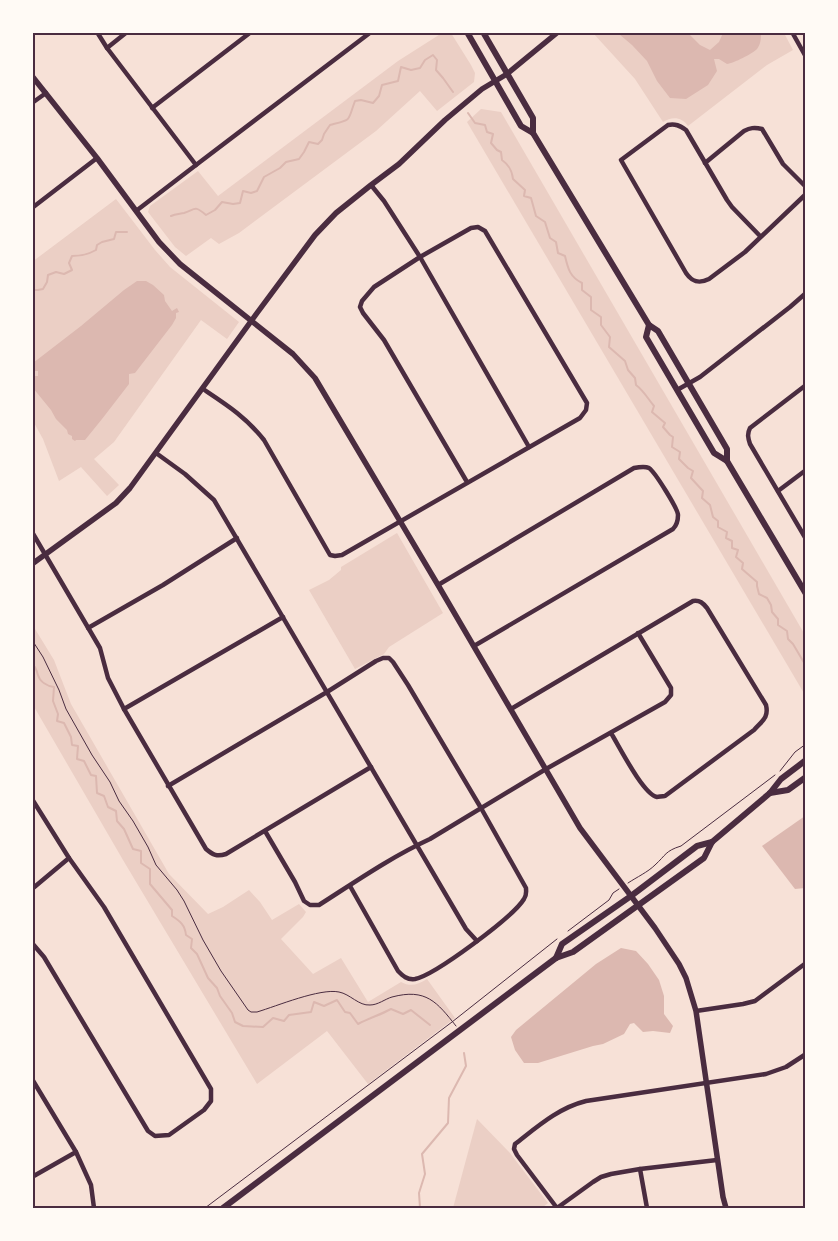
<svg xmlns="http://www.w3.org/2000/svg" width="838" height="1241" viewBox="0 0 838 1241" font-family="Arial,sans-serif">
<rect width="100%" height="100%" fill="#f7e1d7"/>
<g fill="#ebcfc5">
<polygon points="442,33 451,33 471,65 475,73 474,82 437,111 420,91 376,131 239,233 219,244 211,238 186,256 175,247 148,212 150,206 198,171 218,196 398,61"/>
<path d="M593 33H784L793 50 767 65 688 126C682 117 672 116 663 122L635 79Z"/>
<polygon points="481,109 501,112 805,635 805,695 467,122"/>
<polygon points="116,199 155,250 170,267 239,322 227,339 201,320 114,442 94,459 119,485 107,496 81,467 59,481 43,439 33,421 32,262"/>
<polygon points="397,533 443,613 389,647 384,654 355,669 309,590 329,580 341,570 341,567"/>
<path d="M32 624 54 660 71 704 169 874 208 914 223 907 249 890 260 902 272 920 299 904 306 912 303 917 281 939 313 974 341 958 368 1002 401 982C411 987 417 985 427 979L455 1018 368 1084 327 1031 257 1084 123 860 33 705Z"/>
<polygon points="477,1119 510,1153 548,1203 542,1208 453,1208"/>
</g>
<g fill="#dcb8b0">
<path d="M619 33H688L700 45 710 50 719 42 723 33H761C761 38 761 44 757 49 752 54 734 63 727 64L719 59H714L717 71 708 85 686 99 670 98 657 81 647 61 632 45 619 34Z"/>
<polygon points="137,281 146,281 153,285 164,295 165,301 172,311 177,308 179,312 176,313 176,318 172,325 135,373 129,374 129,384 102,419 85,440 76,440 75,441 72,439 72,436 68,434 67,430 56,419 51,410 33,388 33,376 38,376 38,371 33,371 33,363 81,326 124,290"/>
<polygon points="805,816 805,888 795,889 762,846"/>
<polygon points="621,948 636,951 648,964 659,980 664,996 664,1014 673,1026 670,1033 653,1031 643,1032 634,1023 630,1024 624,1034 603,1044 593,1046 538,1063 524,1063 515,1050 511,1037 516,1030 596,964"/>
</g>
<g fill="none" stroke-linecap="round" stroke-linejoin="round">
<g stroke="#dcb8b0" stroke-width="2">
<path d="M468 113 475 123 485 125 487 132 493 134 491 143 497 150 501 152 502 160C509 165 512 170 513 179L525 190 524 196 531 198 536 216 545 222 550 238 556 242 558 253 565 256C568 269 570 277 582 283V290L591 297V310L601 317V325L610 337 609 347 625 361 628 370 635 378 636 385C644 391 648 399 654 406L652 412 665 423 663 427 670 435 673 437 672 447 680 452 679 459 688 468 693 471 691 478 703 491 702 498 710 505 713 517 718 521V527L727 532 726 538 732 541V548L738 550 736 557 743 563 742 569 757 582V586L759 594 767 598 771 605 772 612 778 619V625L787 631 788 639 793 644 806 666"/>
<path d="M171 216C175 214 179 214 184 213 196 209 194 205 206 215L215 210 222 202 233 204 240 203 243 191 251 193 257 191 264 177 280 168 286 162 299 159 304 152 309 142 318 144 322 140 324 134 330 125C353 119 347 122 355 101L361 100 373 103 379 96 382 85 398 81 401 67 411 70 420 68 425 60 433 55 437 60 436 70 443 78 453 92"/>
<path d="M32 290H38L43 289 47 282 48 275 56 272 64 274 72 270 69 263 72 256C80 256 89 254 96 250L97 245 102 242 114 239 116 232H127"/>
<path d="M32 664C37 668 36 670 38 675 40 682 47 686 54 687L53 701 58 714 57 721 64 723 71 737 72 745 78 746 77 759 84 761 91 775 96 776 97 793 104 796 108 807 116 811 117 821 124 829 133 849 141 851V863L150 869V884L172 910V916C180 921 185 925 186 935L192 939 191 948 197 954 208 978 217 988 220 996 232 1013 235 1022 243 1026 263 1027 273 1018 284 1021 289 1015 311 1012 314 1002 324 1006 337 1000 345 1012 350 1013 358 1024C369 1018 380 1015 391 1009L403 1014 411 1010 430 1025"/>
<polyline points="420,1208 419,1193 425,1174 422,1154 448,1123 449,1098 466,1066 464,1053"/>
</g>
<g stroke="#4a2c40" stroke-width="1">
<path d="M32 640 43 657 59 690 66 709 92 755 110 782 119 801 133 821 148 847 156 865 177 890 184 901 203 940 221 971 248 1010 251 1012H257C277 1006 320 988 339 992 350 994 359 1006 370 1005 378 1005 385 999 392 997 426 988 437 1002 456 1026"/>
<polyline points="780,771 795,752 806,744"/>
<path d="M628 883C637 877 648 872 655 865 666 855 665 851 681 846L775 775"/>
<polyline points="568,931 609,900 613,893 619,889"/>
<polyline points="205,1208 452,1022 557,939"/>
</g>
<g stroke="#4a2c40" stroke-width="4.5">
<polyline points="97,32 107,48 196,165"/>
<polyline points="792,32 806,57"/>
<polyline points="107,48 127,32"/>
<polyline points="32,103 46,93"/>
<polyline points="152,108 251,32"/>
<path d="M705 163 744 131C750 128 754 127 762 129L783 164 806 187"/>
<polyline points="371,185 384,201 420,257 529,447"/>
<polyline points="32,208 97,158"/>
<polyline points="136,211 196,165 371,32"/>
<path d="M761 237 732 207 727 200 686 130C680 126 675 123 668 125L621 160 686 273C692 282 699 284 709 279L745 252 806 194"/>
<path d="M806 385 750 428C747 434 748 438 750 444L806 539"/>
<path d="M203 389C227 405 246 417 264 440L330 555 335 556 342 555 580 418 586 410 587 403 485 231 478 227 471 228 420 257 374 287 362 301 360 307 363 313 384 340 467 482"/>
<polyline points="677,390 700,377 790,307 806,293"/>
<polyline points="156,453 185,474 214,500 466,929 477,941"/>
<polyline points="778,491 806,470"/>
<path d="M32 532 100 648 108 678 124 709 206 849C213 855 217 857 226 854L371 767"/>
<path d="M438 585 634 468C639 467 645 466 649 468 655 472 678 509 678 515 678 521 677 525 673 529L474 646"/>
<polyline points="88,628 163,585 237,538"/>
<polyline points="124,709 283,617"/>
<path d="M511 709 693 601C700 600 703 603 707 608L766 705C769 718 762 721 754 730L665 796C662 796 659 797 657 797 643 794 619 746 611 733"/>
<path d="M168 786 327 692 376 661 383 658H389L393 662 408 685 481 808 526 888C526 892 527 895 524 899 513 917 435 975 415 979 407 980 403 976 398 971L350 886"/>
<polyline points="32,799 69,858 104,907 211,1089 211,1101 204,1110 169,1135 155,1136 148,1131 44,957 32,943"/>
<path d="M265 831 295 882 304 901 310 905H319C355 882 391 857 430 839L546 769 665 702 671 695V688L638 633"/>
<polyline points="32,889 69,858"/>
<polyline points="696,1011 743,1004 755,1001 806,963"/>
<polyline points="32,1079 76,1152 91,1185 94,1208"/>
<polyline points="640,1169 647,1208"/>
<polyline points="32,1177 76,1152"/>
<path d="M557 1208 517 1155 514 1149 515 1144C537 1127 558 1108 586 1101L766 1074 786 1067 806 1054"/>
<polyline points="557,1208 593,1182 601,1177 611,1174 640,1169 717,1160"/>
</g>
<g stroke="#4a2c40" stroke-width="5.5">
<polyline points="32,76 97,158 159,242 180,264 293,354 315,378 438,585 580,828 655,928 679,964 686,978 696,1011 723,1197 726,1208"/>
<polyline points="32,564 116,503 130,488 257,313 315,235 336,213 371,185 399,164 445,120 482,89 507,74 558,32"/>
</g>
<g stroke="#4a2c40" stroke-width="6">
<polyline points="467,32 521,126 533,133 649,325 658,331 727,449 727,461"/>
<polyline points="483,32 533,118 533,133"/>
<polyline points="649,325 646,337 714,453 727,461 806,594"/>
<polyline points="770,793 788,790 806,777"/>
<polyline points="556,958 562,944 631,896 697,846 712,842"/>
<polyline points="223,1208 556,958 573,952 704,858 712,842 770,793 781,779 806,760"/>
</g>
</g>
<rect width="838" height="1241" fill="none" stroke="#fffaf5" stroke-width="68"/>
<rect x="34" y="34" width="770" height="1173" fill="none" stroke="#4a2c40" stroke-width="2"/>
</svg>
